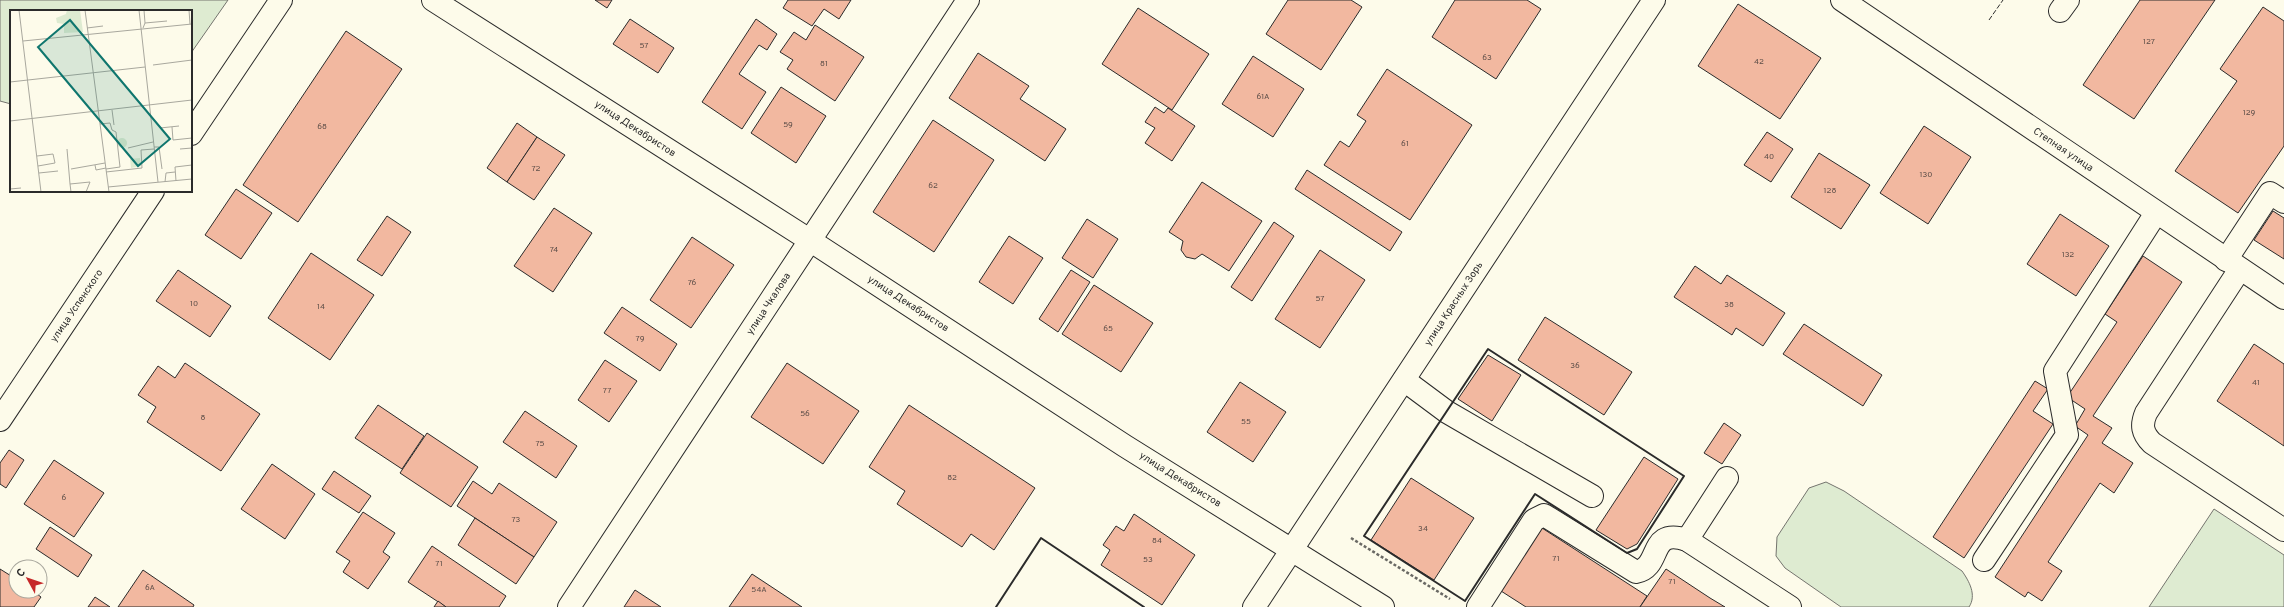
<svg xmlns="http://www.w3.org/2000/svg" width="2284" height="607" viewBox="0 0 2284 607" font-family="Overpass,sans-serif">
<rect width="100%" height="100%" fill="#fdfbea"/>
<g fill="#deebd1" stroke="#74746e">
<polygon points="0,0 228,0 191,53 191,11 11,11 11,104 0,101"/>
<path d="M1826 482 1844 491 1962 571C1969 581 1977 595 1969 607H1841L1785 568 1776 556 1777 537 1809 488Z"/>
<polygon points="2214,509 2284,555 2284,607 2149,607"/>
</g>
<g fill="#f2b8a0" stroke="#2b2b2b">
<polygon points="595,0 612,0 607,8"/>
<polygon points="788,0 851,0 839,19 824,9 812,26 783,8"/>
<polygon points="1288,0 1351,0 1362,7 1321,70 1266,34"/>
<polygon points="1455,0 1527,0 1541,9 1496,79 1432,37"/>
<polygon points="2140,0 2215,0 2134,119 2083,85"/>
<polygon points="1738,4 1821,58 1780,119 1698,66"/>
<polygon points="2263,7 2284,21 2284,146 2238,213 2175,171 2237,81 2220,69"/>
<polygon points="1138,8 1209,54 1172,110 1102,64"/>
<polygon points="630,19 674,48 658,73 613,44"/>
<polygon points="756,19 777,34 767,50 759,45 739,74 766,92 742,129 702,102"/>
<polygon points="815,25 864,57 835,101 787,69 793,60 780,52 794,32 806,40"/>
<polygon points="346,31 402,69 298,222 243,185"/>
<polygon points="978,53 1029,86 1020,99 1066,129 1045,161 949,98"/>
<polygon points="1253,56 1304,89 1273,137 1222,104"/>
<polygon points="1387,69 1472,125 1410,220 1324,165 1340,141 1349,147 1366,121 1357,115"/>
<polygon points="781,87 826,116 796,163 751,133"/>
<polygon points="1155,107 1164,113 1168,108 1195,126 1172,161 1145,143 1155,128 1145,122"/>
<polygon points="933,120 994,160 934,252 873,212"/>
<polygon points="517,123 537,137 507,182 487,168"/>
<polygon points="1924,126 1971,157 1928,224 1880,193"/>
<polygon points="1767,132 1793,149 1771,182 1744,165"/>
<polygon points="537,137 565,155 534,200 507,182"/>
<polygon points="1819,153 1870,185 1841,229 1791,197"/>
<polygon points="1307,170 1402,232 1390,251 1295,189"/>
<polygon points="1202,182 1262,221 1229,271 1202,254 1195,259 1186,257 1181,250 1183,241 1169,232"/>
<polygon points="236,189 272,213 241,259 205,235"/>
<polygon points="554,208 592,233 553,292 514,266"/>
<polygon points="2273,211 2284,218 2284,259 2254,240"/>
<polygon points="2060,214 2109,246 2076,296 2027,264"/>
<polygon points="387,216 411,232 382,276 357,260"/>
<polygon points="1087,219 1118,239 1093,278 1062,258"/>
<polygon points="1274,222 1294,236 1252,301 1231,287"/>
<polygon points="1009,236 1043,258 1013,304 979,282"/>
<polygon points="692,237 734,265 691,328 650,300"/>
<polygon points="1320,250 1365,280 1320,348 1275,319"/>
<polygon points="311,253 374,295 330,360 268,318"/>
<polygon points="2143,256 2182,282 2093,416 2112,428 2102,443 2133,463 2114,493 2100,483 2048,562 2062,571 2042,601 2028,592 2025,597 1995,577 2088,435 2075,426 2085,409 2067,397 2117,322 2105,314"/>
<polygon points="1695,266 1721,284 1727,275 1785,313 1763,346 1736,328 1732,335 1674,297"/>
<polygon points="178,270 231,306 210,337 156,301"/>
<polygon points="1071,270 1090,282 1058,332 1039,319"/>
<polygon points="1094,285 1153,323 1121,372 1062,334"/>
<polygon points="622,307 677,344 660,371 604,333"/>
<polygon points="1545,317 1632,372 1604,415 1518,360"/>
<polygon points="1804,324 1882,375 1863,406 1783,354"/>
<polygon points="2254,344 2284,364 2284,446 2217,401"/>
<polygon points="1488,355 1521,375 1492,421 1458,399"/>
<polygon points="605,360 637,381 609,422 578,400"/>
<polygon points="185,363 260,414 221,471 147,422 156,407 138,395 158,366 175,378"/>
<polygon points="787,363 859,411 823,464 751,417"/>
<polygon points="2035,381 2048,389 2033,411 2053,424 1964,558 1933,537"/>
<polygon points="1240,382 1286,412 1253,462 1207,432"/>
<polygon points="378,405 424,436 402,469 355,438"/>
<polygon points="909,405 1035,488 994,550 971,534 962,547 897,504 905,491 869,467"/>
<polygon points="525,411 577,446 556,478 503,442"/>
<polygon points="1724,423 1741,435 1722,464 1704,453"/>
<polygon points="427,433 478,467 451,507 400,473"/>
<polygon points="9,450 24,460 6,488 0,484 0,463"/>
<polygon points="1644,457 1678,479 1637,544 1627,549 1596,530"/>
<polygon points="54,460 104,493 74,537 24,504"/>
<polygon points="272,464 315,494 285,539 241,509"/>
<polygon points="334,471 371,496 359,513 322,489"/>
<polygon points="1411,478 1474,518 1434,580 1371,540"/>
<polygon points="473,481 492,494 499,483 557,522 534,557 457,506"/>
<polygon points="363,512 395,533 383,552 390,557 368,589 343,572 350,561 336,552"/>
<polygon points="1134,514 1195,555 1162,605 1101,565 1110,550 1103,545 1116,526 1124,531"/>
<polygon points="475,518 534,557 516,584 458,545"/>
<polygon points="50,527 92,555 78,577 36,549"/>
<polygon points="1542,528 1647,596 1640,607 1526,607 1501,591"/>
<polygon points="432,546 506,596 499,607 446,607 408,582"/>
<polygon points="0,569 16,579 16,591 33,591 41,597 34,607 0,607"/>
<polygon points="1666,569 1710,598 1725,607 1640,607"/>
<polygon points="143,570 194,605 193,607 118,607"/>
<polygon points="752,574 802,607 729,607"/>
<polygon points="635,590 661,607 624,607"/>
<polygon points="95,597 110,607 88,607"/>
<polygon points="438,601 446,607 434,607"/>
</g>
<g fill="none" stroke-linecap="round" stroke-linejoin="round">
<defs>
<g id="minor">
<polyline points="433,0 811,241 1125,446 1383,607"/>
<polyline points="1842,0 2284,298"/>
<polyline points="2060,11 2068,0"/>
<polyline points="191,134 281,0"/>
<polyline points="2226,260 2270,193 2284,202"/>
<path d="M2240 269 2146 413C2141 425 2142 433 2152 443L2284 530"/>
<polyline points="1404,380 1447,412 1592,496"/>
<polyline points="0,420 153,191"/>
<polyline points="1687,540 1727,478"/>
<polyline points="1984,560 2067,435 2055,371 2156,213"/>
<polyline points="569,607 968,0"/>
<path d="M1478 607 1534 520 1544 515 1636 572C1663 567 1647 527 1687 540L1790 607"/>
</g>
<polyline id="major" points="1254,607 1654,0"/>
</defs>
<use href="#minor" stroke="#2b2b2b" stroke-width="24"/>
<use href="#major" stroke="#2b2b2b" stroke-width="24"/>
<polyline stroke="#6a6964" stroke-width="2.5" stroke-dasharray="3 2" stroke-linecap="butt" points="1351,538 1450,599"/>
<use href="#minor" stroke="#fdfbea" stroke-width="22"/>
<use href="#major" stroke="#fdfbea" stroke-width="22"/>
<polyline stroke="#2b2b2b" stroke-width="1" stroke-dasharray="5 2" stroke-linecap="butt" points="1989,20 2003,0"/>
<g stroke="#2b2b2b" stroke-width="2">
<polygon points="1488,349 1684,476 1637,549 1627,553 1535,494 1465,601 1364,536"/>
<polyline points="996,607 1041,538 1144,607"/>
</g>
</g>
<g text-anchor="middle" dominant-baseline="central" stroke-width="3" stroke-linejoin="round" paint-order="stroke">
<g font-size="8" fill="#5d4e48">
<text x="2149" y="42">127</text>
<text x="644" y="46">57</text>
<text x="1487" y="58">63</text>
<text x="1759" y="62">42</text>
<text x="824" y="64">81</text>
<text x="1263" y="97">61А</text>
<text x="2249" y="113">129</text>
<text x="788" y="125">59</text>
<text x="322" y="127">68</text>
<text x="1405" y="144">61</text>
<text x="1769" y="157">40</text>
<text x="536" y="169">72</text>
<text x="1926" y="175">130</text>
<text x="933" y="186">62</text>
<text x="1830" y="191">128</text>
<text x="554" y="250">74</text>
<text x="2068" y="255">132</text>
<text x="692" y="283">76</text>
<text x="1320" y="299">57</text>
<text x="194" y="304">10</text>
<text x="1729" y="305">38</text>
<text x="321" y="307">14</text>
<text x="1108" y="329">65</text>
<text x="640" y="339">79</text>
<text x="1575" y="366">36</text>
<text x="2256" y="383">41</text>
<text x="607" y="391">77</text>
<text x="805" y="414">56</text>
<text x="203" y="418">8</text>
<text x="1246" y="422">55</text>
<text x="540" y="444">75</text>
<text x="952" y="478">82</text>
<text x="64" y="498">6</text>
<text x="516" y="520">73</text>
<text x="1423" y="529">34</text>
<text x="1157" y="541">84</text>
<text x="1556" y="559">71</text>
<text x="1148" y="560">53</text>
<text x="439" y="564">71</text>
<text x="1672" y="582">71</text>
<text x="150" y="588">6А</text>
<text x="759" y="590">54А</text>
</g>
<g font-size="10" fill="#2b2b2b" stroke="#fdfbea">
<text transform="translate(635 129) rotate(33)">улица Декабристов</text>
<text transform="translate(2063 150) rotate(34)">Степная улица</text>
<text transform="translate(769 304) rotate(-57)">улица Чкалова</text>
<text transform="translate(908 304) rotate(33)">улица Декабристов</text>
<text transform="translate(1454 304) rotate(-57)">улица Красных Зорь</text>
<text transform="translate(77 306) rotate(-56)">улица Успенского</text>
<text transform="translate(1180 480) rotate(32)">улица Декабристов</text>
</g>
</g>
<g transform="translate(10 10)">
<rect width="182" height="182" fill="#fdfbea"/>
<path d="M57 0H70L73 22 54 23V14L47 13 46 8 56 4ZM107 133a5 5 0 1 1 10 0a5 5 0 1 1-10 0ZM130 148 131 156 121 158 120 149Z" fill="#deebd1"/>
<path fill="none" stroke="#a9a89e" stroke-width="1" d="M9 0 31 182M75 0 99 182M129 0 148 172M179 0 180 14M135 13 157 11M77 18 93 16M133 18 135 13 134 0M13 31 182 14M143 55 182 50M0 72 135 57M102 100 104 115M0 111 182 90M90 114 100 113 102 120 106 122 110 157 96 159M162 117 163 130 182 128M150 118 169 116M144 137H149L152 159M118 138 143 132M57 139 60 174M170 139 182 138M27 146 43 144 45 153 28 156M85 155 86 160 96 158M61 159 95 153M96 162 132 158 131 140 144 139M29 163 48 161M166 171 165 157 182 155M155 172 156 163 165 162M98 177 182 169M1 182 0 179 11 178M61 182 60 174 80 172 76 182"/>
<path fill="#0f766e" fill-opacity="0.15" stroke="#0f766e" stroke-width="2" d="M60 10 160 129 128 156 28 37Z"/>
<rect width="182" height="182" fill="none" stroke="#2b2b2b" stroke-width="2"/>
</g>
<g transform="translate(28 579) rotate(310)"><circle r="19" fill="#fdfbea" stroke="#a9a89e"/>
<path d="M0-3L7 15L0 10L-7 15Z" fill="#c62828"/>
<text y="-6" font-size="11" font-weight="bold" text-anchor="middle" fill="#2b2b2b">С</text>
</g>
</svg>
